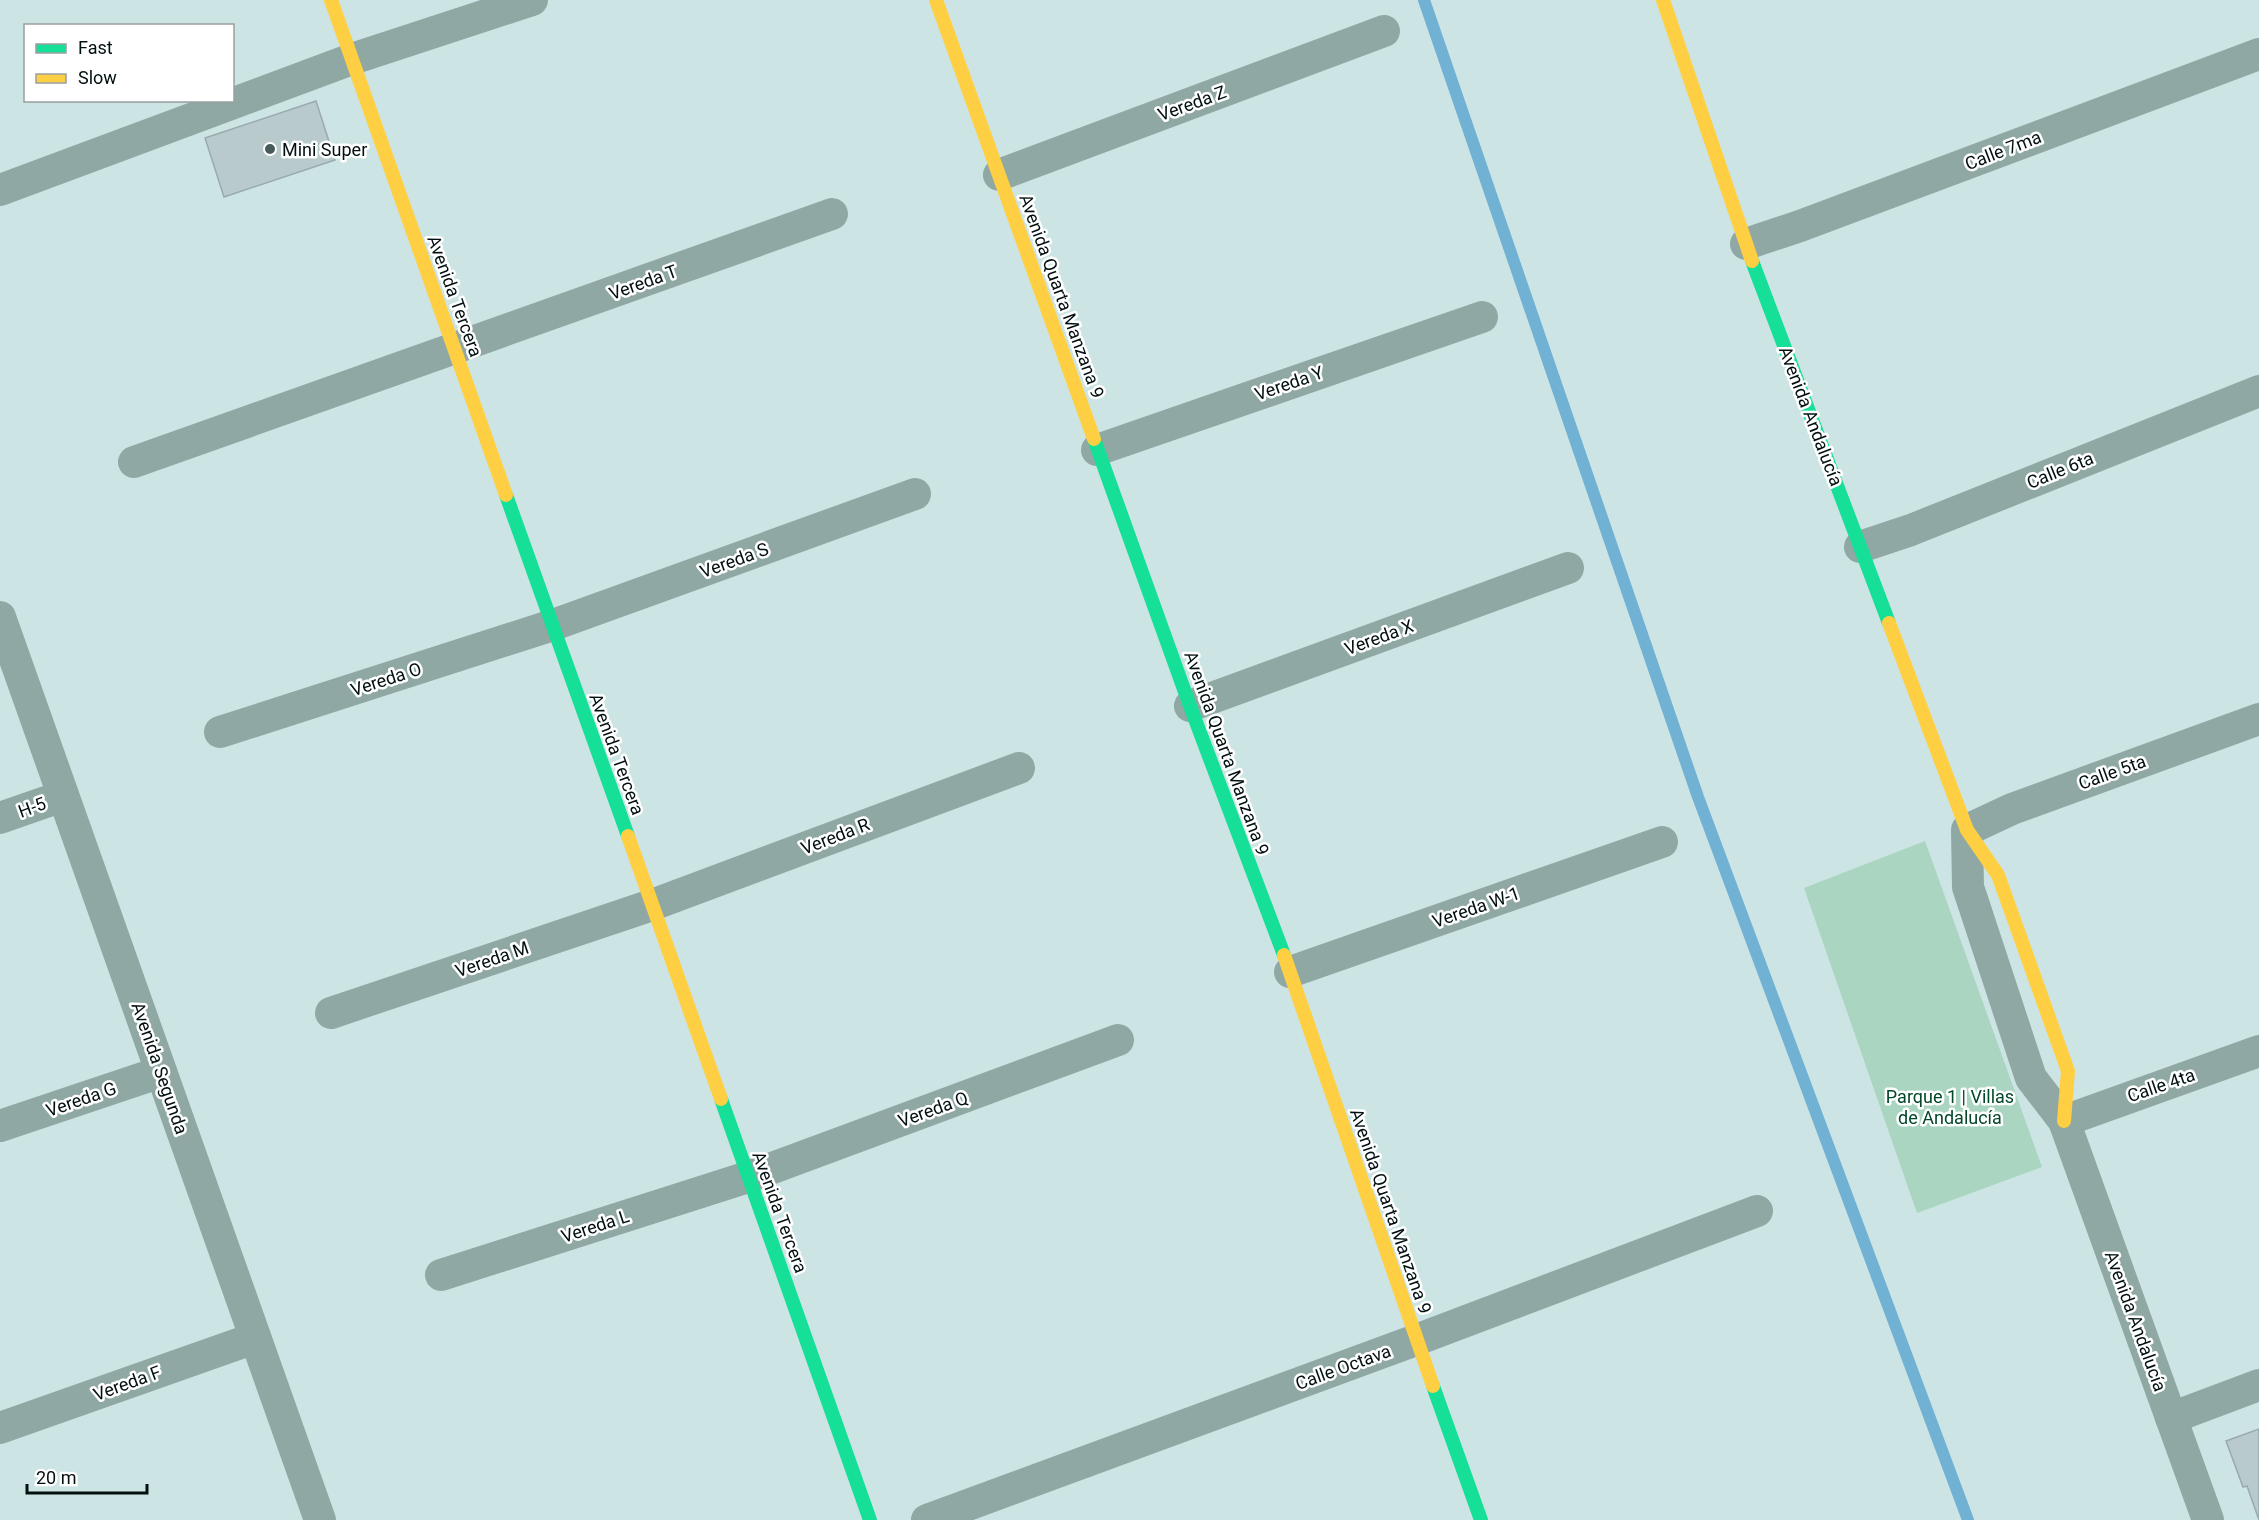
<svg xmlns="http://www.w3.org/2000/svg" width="2259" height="1520" viewBox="0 0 2259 1520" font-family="Roboto,sans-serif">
<rect width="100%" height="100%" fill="#cde4e4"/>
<polygon fill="#aad6c1" points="1925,841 2042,1167 1917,1213 1804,888"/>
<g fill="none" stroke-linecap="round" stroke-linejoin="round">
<polyline stroke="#71b2d4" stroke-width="12" points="1424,0 1698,797 1968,1520"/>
</g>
<g fill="#b9cacc" stroke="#99abad" stroke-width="1.5">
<polygon points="316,101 335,160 224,197 205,138"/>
<polygon points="2259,1429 2259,1520 2247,1486 2243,1487 2226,1441"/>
</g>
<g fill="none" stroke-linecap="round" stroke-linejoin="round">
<g stroke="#90a8a3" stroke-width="32">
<polyline points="999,175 1384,31"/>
<polyline points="0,190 352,59 532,0"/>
<polyline points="1746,244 1800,226 2259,54"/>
<polyline points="1097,450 1482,317"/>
<polyline points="134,462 832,214"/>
<polyline points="1860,547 1911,530 2259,391"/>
<polyline points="0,617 320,1520"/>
<polyline points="1190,706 1568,568"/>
<polyline points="220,732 553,625 915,494"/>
<polyline points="0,818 63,796"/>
<polyline points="1290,972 1662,842"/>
<polyline points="331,1013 652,905 1019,768"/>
<polyline points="2064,1121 2259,1051"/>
<polyline points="0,1126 161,1072"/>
<polyline points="441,1275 748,1177 1118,1040"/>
<polyline points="2171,1418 2259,1385"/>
<polyline points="0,1428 255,1338"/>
<polyline points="927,1520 1416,1340 1757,1211"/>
<polyline points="2208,1520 2064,1121 2031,1078 1968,887 1967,830 2012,809 2259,719"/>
</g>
<g stroke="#16e098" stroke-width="14">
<polyline points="1752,261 1889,623"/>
<polyline points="1094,439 1190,706 1284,955"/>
<polyline points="506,495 628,836"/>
<polyline points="721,1099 870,1520"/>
<polyline points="1433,1386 1481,1520"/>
</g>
<g stroke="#ffcf43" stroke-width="14">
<polyline points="331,0 506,495"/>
<polyline points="936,0 1094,439"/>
<polyline points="1663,0 1752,261"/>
<polyline points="1889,623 1967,830 1998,875 2068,1071 2064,1121"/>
<polyline points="628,836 721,1099"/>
<polyline points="1284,955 1433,1386"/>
</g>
</g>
<circle fill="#495a5a" stroke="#fff" stroke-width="2" cx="270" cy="149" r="6"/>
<g text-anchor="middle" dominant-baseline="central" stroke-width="5" stroke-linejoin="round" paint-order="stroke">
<g font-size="18" fill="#020f10" stroke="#fff">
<text transform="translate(1192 103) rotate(-20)">Vereda Z</text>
<text transform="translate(2003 150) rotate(-21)">Calle 7ma</text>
<text transform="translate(643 282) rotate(-20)">Vereda T</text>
<text transform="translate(455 296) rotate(70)">Avenida Tercera</text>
<text transform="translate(1062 296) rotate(70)">Avenida Quarta Manzana 9</text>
<text transform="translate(1289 383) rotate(-19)">Vereda Y</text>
<text transform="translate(1811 416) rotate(69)">Avenida Andalucía</text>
<text transform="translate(2060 470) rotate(-22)">Calle 6ta</text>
<text transform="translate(734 560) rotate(-20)">Vereda S</text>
<text transform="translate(1379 637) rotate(-20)">Vereda X</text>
<text transform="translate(386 679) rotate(-18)">Vereda O</text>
<text transform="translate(1227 753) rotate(70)">Avenida Quarta Manzana 9</text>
<text transform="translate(617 754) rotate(70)">Avenida Tercera</text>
<text transform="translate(2112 772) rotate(-20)">Calle 5ta</text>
<text transform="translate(32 807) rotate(-20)">H-5</text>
<text transform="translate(835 836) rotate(-21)">Vereda R</text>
<text transform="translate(1476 907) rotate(-19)">Vereda W-1</text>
<text transform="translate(492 959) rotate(-19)">Vereda M</text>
<text transform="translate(160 1068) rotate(71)">Avenida Segunda</text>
<text transform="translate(2161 1085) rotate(-19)">Calle 4ta</text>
<text transform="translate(81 1099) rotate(-19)">Vereda G</text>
<text transform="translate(933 1109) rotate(-20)">Vereda Q</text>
<text transform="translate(1391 1211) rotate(71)">Avenida Quarta Manzana 9</text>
<text transform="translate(780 1212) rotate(70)">Avenida Tercera</text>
<text transform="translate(595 1226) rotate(-18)">Vereda L</text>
<text transform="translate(2136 1321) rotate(70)">Avenida Andalucía</text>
<text transform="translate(1343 1367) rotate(-20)">Calle Octava</text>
<text transform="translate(127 1383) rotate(-20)">Vereda F</text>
</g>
<g font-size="18" fill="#020f10" stroke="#fff" text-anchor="start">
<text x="282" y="149">Mini Super</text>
</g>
<g font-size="18" fill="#034828" stroke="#fff">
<text x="1950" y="1096">Parque 1 | Villas<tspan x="1950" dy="21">de Andalucía</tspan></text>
</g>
</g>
<rect x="24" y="24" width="210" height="78" fill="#ffffff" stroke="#9a9f9f" stroke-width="1.5"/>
<rect x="36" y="44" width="30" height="9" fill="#16e098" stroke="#9a9f9f" stroke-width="1.5"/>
<text x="78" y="54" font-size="18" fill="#020f10">Fast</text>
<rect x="36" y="74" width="30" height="9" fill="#ffcf43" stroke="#9a9f9f" stroke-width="1.5"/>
<text x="78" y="84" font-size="18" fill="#020f10">Slow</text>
<path d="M27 1484v9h120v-9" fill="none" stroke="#020f10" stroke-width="3"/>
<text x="36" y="1484" font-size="18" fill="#020f10" stroke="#ffffff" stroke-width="4.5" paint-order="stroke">20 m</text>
</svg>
